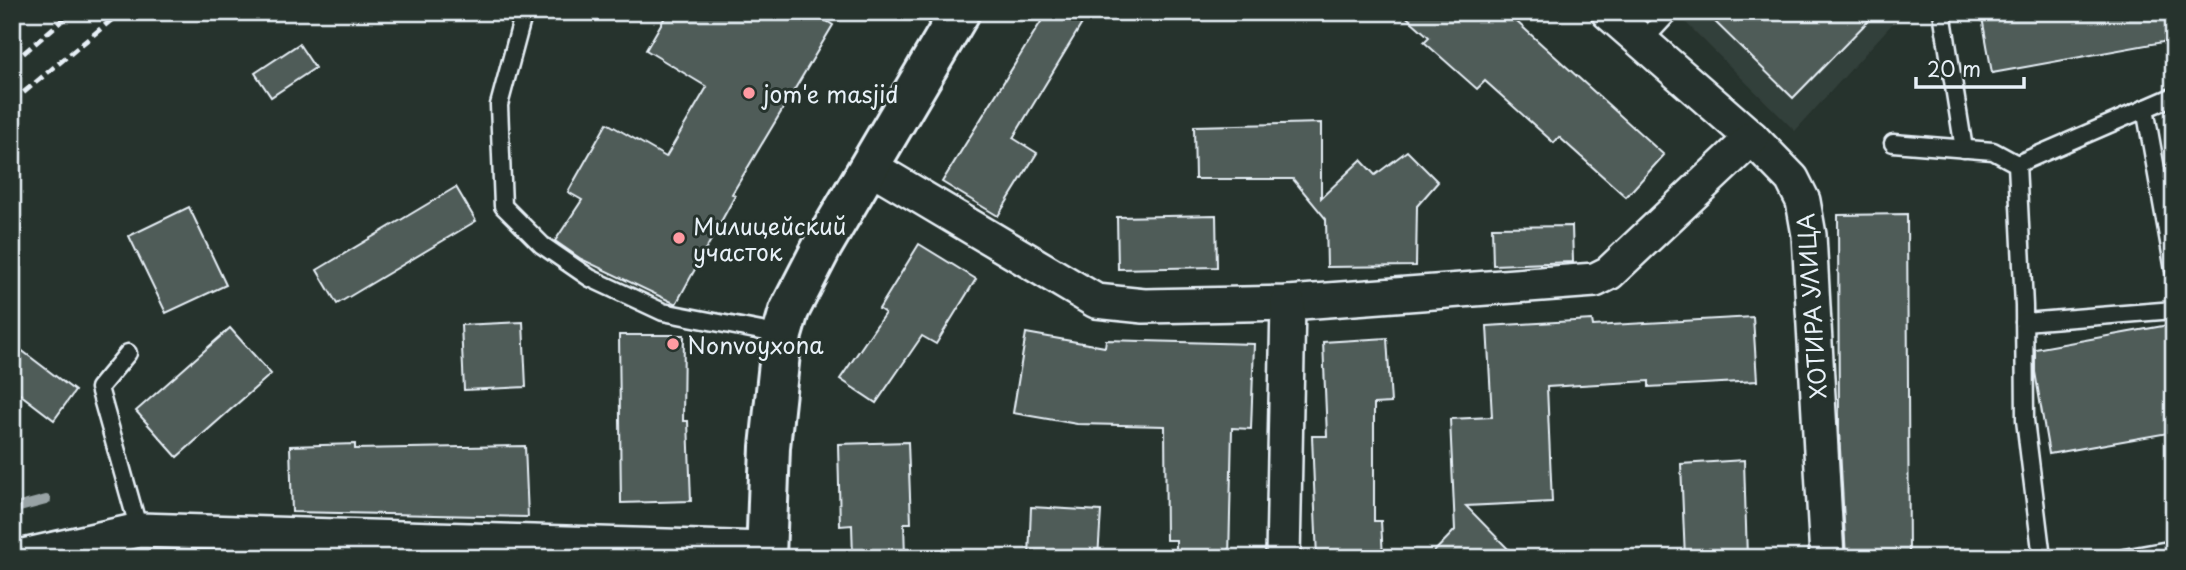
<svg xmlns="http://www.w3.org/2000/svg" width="2186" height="570" viewBox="0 0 2186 570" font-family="'Playpen Sans',sans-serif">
<rect width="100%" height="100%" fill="#26332d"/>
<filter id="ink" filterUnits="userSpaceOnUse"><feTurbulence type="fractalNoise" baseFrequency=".0143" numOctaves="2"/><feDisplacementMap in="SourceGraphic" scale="14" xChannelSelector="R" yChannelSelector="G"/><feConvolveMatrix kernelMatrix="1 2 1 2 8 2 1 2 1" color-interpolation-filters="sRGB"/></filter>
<g filter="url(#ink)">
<polygon fill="#333f3a" points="1675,12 1903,12 1795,131"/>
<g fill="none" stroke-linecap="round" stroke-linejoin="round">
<polyline stroke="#98a3a5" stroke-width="10" points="12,509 46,500"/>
</g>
<g fill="#505c59" stroke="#e8f1f8" stroke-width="2">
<polygon points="668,12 812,12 833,25 732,194 735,196 676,304 581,259 555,241 582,200 568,192 607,123 666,157 707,87 646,50"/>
<polygon points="1047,12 1089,12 1013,138 1037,153 998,216 942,182"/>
<polygon points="1401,12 1506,12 1664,155 1626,197 1559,137 1554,143 1485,81 1477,89 1424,42 1429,37"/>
<polygon points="1705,12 1877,12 1793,98"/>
<polygon points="1981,12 2174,12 2174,40 1992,73"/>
<polygon points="299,44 315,68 271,97 255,73"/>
<polygon points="1321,123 1321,198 1361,160 1375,175 1407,151 1438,182 1417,206 1416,266 1327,267 1326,219 1293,179 1195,179 1194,126"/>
<polygon points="456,187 476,221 337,304 317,270"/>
<polygon points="189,207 226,285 166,313 129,236"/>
<polygon points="1907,214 1909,557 1846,558 1839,431 1838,215"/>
<polygon points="1216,215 1217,267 1118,269 1117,217"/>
<polygon points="1572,226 1573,262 1493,265 1492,227"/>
<polygon points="919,244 976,279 936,344 922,336 876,403 840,379 885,313 879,309"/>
<polygon points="1753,317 1757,381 1649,387 1649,381 1547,387 1552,502 1466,506 1517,558 1428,558 1455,530 1450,419 1492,417 1487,326 1592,320 1593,326"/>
<polygon points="523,322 526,387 464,390 461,325"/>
<polygon points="2174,324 2174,432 2049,454 2035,372 2035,349"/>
<polygon points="230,328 271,374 177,457 136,411"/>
<polygon points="1026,333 1105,347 1106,340 1254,344 1251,429 1232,428 1229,558 1176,558 1176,540 1166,540 1165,426 1077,424 1013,413"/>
<polygon points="619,335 684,335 683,421 688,421 691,501 621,503"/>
<polygon points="1387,338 1391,403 1374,404 1374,521 1381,521 1383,558 1317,558 1312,436 1327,436 1323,342"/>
<polygon points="12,343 75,391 54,420 12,388"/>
<polygon points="908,442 911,523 904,523 905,558 853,558 852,525 840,526 838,444"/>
<polygon points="355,444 355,449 525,446 528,517 292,512 290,446"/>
<polygon points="1744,460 1747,558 1685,558 1681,464"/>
<polygon points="1031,507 1101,511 1098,558 1029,558"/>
</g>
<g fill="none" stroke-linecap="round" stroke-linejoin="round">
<defs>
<g id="lane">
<polyline points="524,12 499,105 503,206 542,245 590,278 663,312 782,335"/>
<polyline points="1942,12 1964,149"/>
<polyline points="1642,42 1670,12"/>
<polyline points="2145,108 2174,270"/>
<polyline points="1893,143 1993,151 2017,164 2024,306 2025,420 2042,558"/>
<polyline points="2017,164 2174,96"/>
<polyline points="2024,322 2174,310"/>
<polyline points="128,353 99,388 139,530"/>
<polyline points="2124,558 2174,549"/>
</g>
<g id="street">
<polyline points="1608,12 1752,138 1792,179 1803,201 1809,235 1827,558"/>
<polyline points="869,166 1096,301 1144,306 1288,303 1595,280 1609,273 1752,138"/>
<polyline points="14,558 139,530 766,549"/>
<polyline points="1283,558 1288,303"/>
</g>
<polyline id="secondary" points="766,558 770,447 782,335 789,311 823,245 960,12"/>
</defs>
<use href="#lane" stroke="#e8f1f8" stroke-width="21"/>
<use href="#street" stroke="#e8f1f8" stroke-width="38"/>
<use href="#secondary" stroke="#e8f1f8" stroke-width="44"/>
<use href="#lane" stroke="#26332d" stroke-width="16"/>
<use href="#street" stroke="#26332d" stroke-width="33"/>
<use href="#secondary" stroke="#26332d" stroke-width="38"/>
<g stroke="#e8f1f8" stroke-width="5" stroke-dasharray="10 5" stroke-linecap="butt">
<polyline points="12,63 72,12"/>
<polyline points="12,102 121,12"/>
</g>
</g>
</g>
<g fill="#ff9aa2" stroke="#26332d" stroke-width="2.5">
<circle cx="749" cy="93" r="7"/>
<circle cx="679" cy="238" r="7"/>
<circle cx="673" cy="344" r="7"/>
</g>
<g text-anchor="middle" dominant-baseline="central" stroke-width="6" stroke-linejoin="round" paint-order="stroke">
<g font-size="23" fill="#e8f1f8" stroke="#26332d" text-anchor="start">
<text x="763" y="93">jom'e masjid</text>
<text x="693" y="225">Милицейский<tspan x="693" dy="26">участок</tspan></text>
<text x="687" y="344">Nonvoyxona</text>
</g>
<g font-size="23" fill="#e8f1f8" stroke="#26332d">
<text transform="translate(1811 306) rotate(-94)">ХОТИРА УЛИЦА</text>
</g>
</g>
<rect width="2186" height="570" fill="none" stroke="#26332d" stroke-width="42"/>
<rect x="21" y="21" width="2144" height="528" fill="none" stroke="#e8f1f8" stroke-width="2.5" filter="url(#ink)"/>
<path d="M1916 77v10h108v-10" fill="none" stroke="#e8f1f8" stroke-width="3.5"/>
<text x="1927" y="77" font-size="21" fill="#e8f1f8" stroke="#26332d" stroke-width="5" paint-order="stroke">20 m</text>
</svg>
